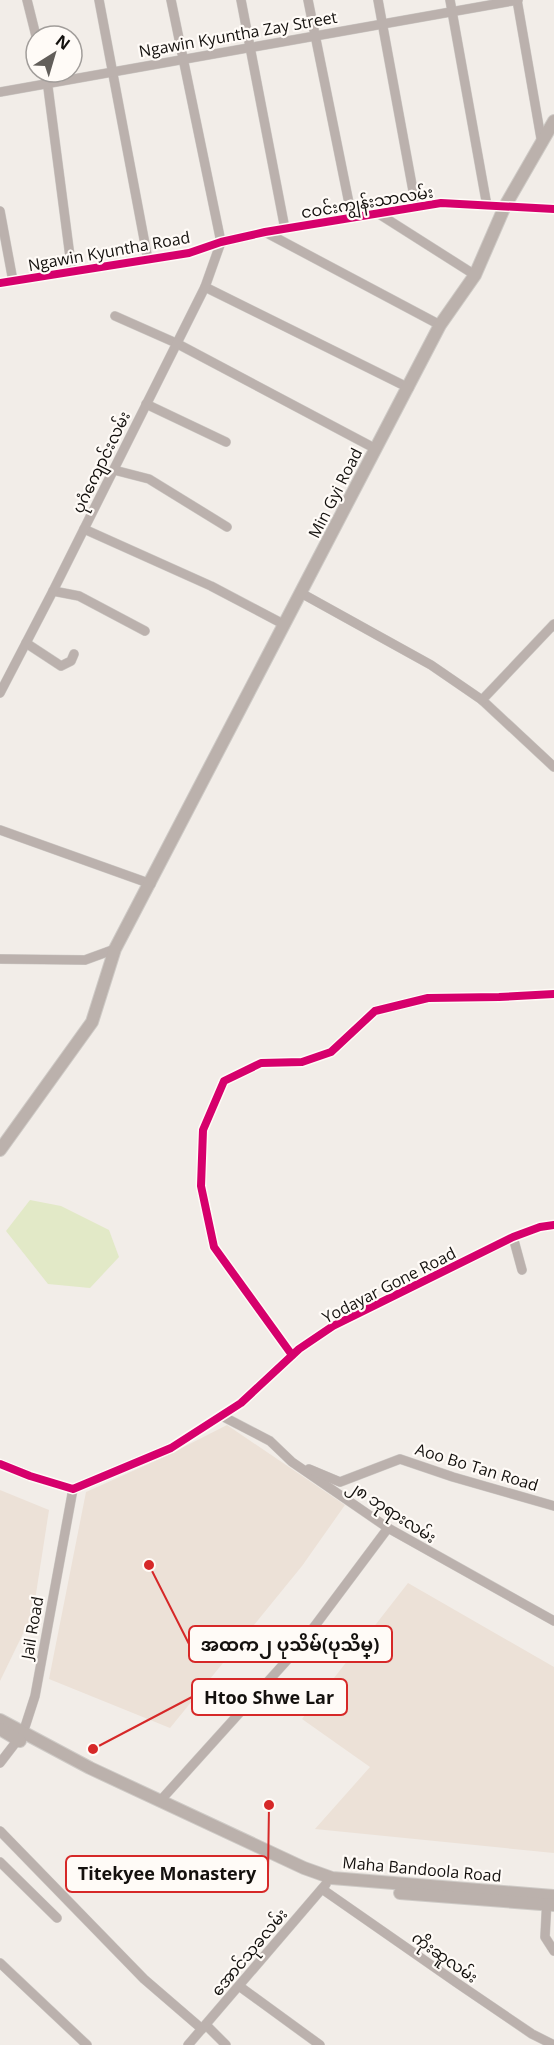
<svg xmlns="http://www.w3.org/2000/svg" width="554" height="2045" viewBox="0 0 554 2045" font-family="'Open Sans','Noto Sans Myanmar',sans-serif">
<rect width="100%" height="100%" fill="#f2ede8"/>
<g fill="#ece1d7">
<polygon points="227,1425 345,1505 302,1566 170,1728 49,1679 86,1492 164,1457"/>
<polygon points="0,1490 49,1510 33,1613 0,1681"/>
<polygon points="408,1583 554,1667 554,1853 315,1829 370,1767 302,1719"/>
</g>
<polygon fill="#e2e9c7" points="30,1200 61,1206 109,1230 119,1257 90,1288 48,1284 6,1231"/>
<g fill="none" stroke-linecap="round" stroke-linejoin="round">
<defs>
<g id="minor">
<polyline points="27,0 36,36"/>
<polyline points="99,0 148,260"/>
<polyline points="171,0 221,242"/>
<polyline points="241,0 285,229"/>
<polyline points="308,0 352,218"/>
<polyline points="378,0 416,207"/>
<polyline points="450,0 487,206"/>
<polyline points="517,0 542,144"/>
<polyline points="46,72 72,272"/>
<polyline points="0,92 518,0"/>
<polyline points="0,211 13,281"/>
<polyline points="379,214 475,275"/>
<polyline points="265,232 440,325"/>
<polyline points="0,283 189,253 221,242 265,232 441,203 554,209"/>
<polyline points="205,287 409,388"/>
<polyline points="115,316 176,343 376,449"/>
<polyline points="146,404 226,442"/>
<polyline points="114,470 149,479 227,527"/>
<polyline points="84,529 211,586 285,625"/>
<polyline points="53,591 79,596 145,631"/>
<polyline points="301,593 431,665 482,700 554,767"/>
<polyline points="26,643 61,666 71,661 74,654"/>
<polyline points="0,693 53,591 205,287 221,242"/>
<polyline points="482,700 554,624"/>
<polyline points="0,830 151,884"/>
<polyline points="0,959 85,960 115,949"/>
<polyline points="513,1237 522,1270"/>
<polyline points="292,1355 214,1247 201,1186 203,1130 224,1081 261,1063 302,1062 331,1052 375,1011 428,998 499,997 554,994"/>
<polyline points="222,1416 270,1441 292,1462 388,1528 554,1621"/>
<polyline points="0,1464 30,1476 73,1489 171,1448 241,1403 299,1349 333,1326 513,1237 540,1227 554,1225"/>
<polyline points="309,1469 340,1482 400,1459 453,1477 554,1506"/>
<polyline points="0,1763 23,1733 35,1696 73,1489"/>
<polyline points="160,1801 299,1647 388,1528"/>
<polyline points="0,1831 144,1979 202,2029"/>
<polyline points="0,1862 57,1918"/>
<polyline points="322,1889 457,1983 532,2034 554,2045"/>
<polyline points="547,1898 545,1937 554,1951"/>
<polyline points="0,1963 87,2045"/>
<polyline points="239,1986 320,2045"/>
<polyline points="206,2025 226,2045"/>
<polyline points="188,2045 326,1884"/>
</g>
<g id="secondary">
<polyline points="0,1150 92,1022 115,949 440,325 475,275 505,206 554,121"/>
<polyline points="0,1720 90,1768 304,1868 332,1878 554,1896"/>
<polyline points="0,1729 20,1741"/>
<polyline points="400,1893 554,1905"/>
</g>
</defs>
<use href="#minor" stroke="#cecac6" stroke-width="10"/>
<use href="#secondary" stroke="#cecac6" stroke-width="14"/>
<use href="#minor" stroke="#bbb1ad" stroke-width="9"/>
<use href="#secondary" stroke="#bbb1ac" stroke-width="12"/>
<defs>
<g id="cycleway">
<polyline points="0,283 189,253 221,242 265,232 441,203 554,209"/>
<polyline points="292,1355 214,1247 201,1186 203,1130 224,1081 261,1063 302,1062 331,1052 375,1011 428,998 499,997 554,994"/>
<polyline points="0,1464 30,1476 73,1489 171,1448 241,1403 299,1349 333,1326 513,1237 540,1227 554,1225"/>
</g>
</defs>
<use href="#cycleway" stroke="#fffbf7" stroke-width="11"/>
<use href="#cycleway" stroke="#d6006c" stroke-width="8"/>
</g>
<g text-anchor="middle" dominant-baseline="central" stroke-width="4.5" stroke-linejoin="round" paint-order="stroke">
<g font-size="16" fill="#14110e" stroke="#fffbf7">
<text transform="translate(238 34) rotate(-10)">Ngawin Kyuntha Zay Street</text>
<text transform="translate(367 202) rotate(-9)">ငဝင်းကျွန်းသာလမ်း</text>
<text transform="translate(109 251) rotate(-10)">Ngawin Kyuntha Road</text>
<text transform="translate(101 462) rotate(-64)">ပုဂံကျောင်းလမ်း</text>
<text transform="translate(335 493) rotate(-63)">Min Gyi Road</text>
<text transform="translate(389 1285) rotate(-27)">Yodayar Gone Road</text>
<text transform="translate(477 1467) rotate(17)">Aoo Bo Tan Road</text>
<text transform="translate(392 1511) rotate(33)">၂၈ ဘုရားလမ်း</text>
<text transform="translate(32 1628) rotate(-80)">Jail Road</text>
<text transform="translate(422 1869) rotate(5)">Maha Bandoola Road</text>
<text transform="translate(249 1952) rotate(-50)">အောင်သုခလမ်း</text>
<text transform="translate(445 1957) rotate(35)">ကိုးဆူလမ်း</text>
</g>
</g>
<path fill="none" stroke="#d62828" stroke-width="2" d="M149 1565L189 1644M93 1749L192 1697M269 1805L268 1874"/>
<g fill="#d62828" stroke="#fffbf7" stroke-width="2">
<circle cx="149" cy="1565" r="6"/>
<circle cx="93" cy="1749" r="6"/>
<circle cx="269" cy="1805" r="6"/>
</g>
<g fill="#fffbf7" stroke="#d62828" stroke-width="2">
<rect x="189" y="1626" width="203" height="36" rx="6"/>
<rect x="192" y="1679" width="155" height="36" rx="6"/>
<rect x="66" y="1856" width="202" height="36" rx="6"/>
</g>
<g font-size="18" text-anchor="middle" font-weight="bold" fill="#14110e">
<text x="290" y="1651">အထက၂ ပုသိမ်(ပုသိမ္)</text>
<text x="269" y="1704">Htoo Shwe Lar</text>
<text x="167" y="1880">Titekyee Monastery</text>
</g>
<g transform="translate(54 54) rotate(37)"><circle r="28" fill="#fffbf7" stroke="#a19d9a" stroke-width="1.5"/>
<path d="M0-4.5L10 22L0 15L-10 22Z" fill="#625e5a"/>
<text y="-9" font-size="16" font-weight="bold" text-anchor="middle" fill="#14110e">N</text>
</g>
</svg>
